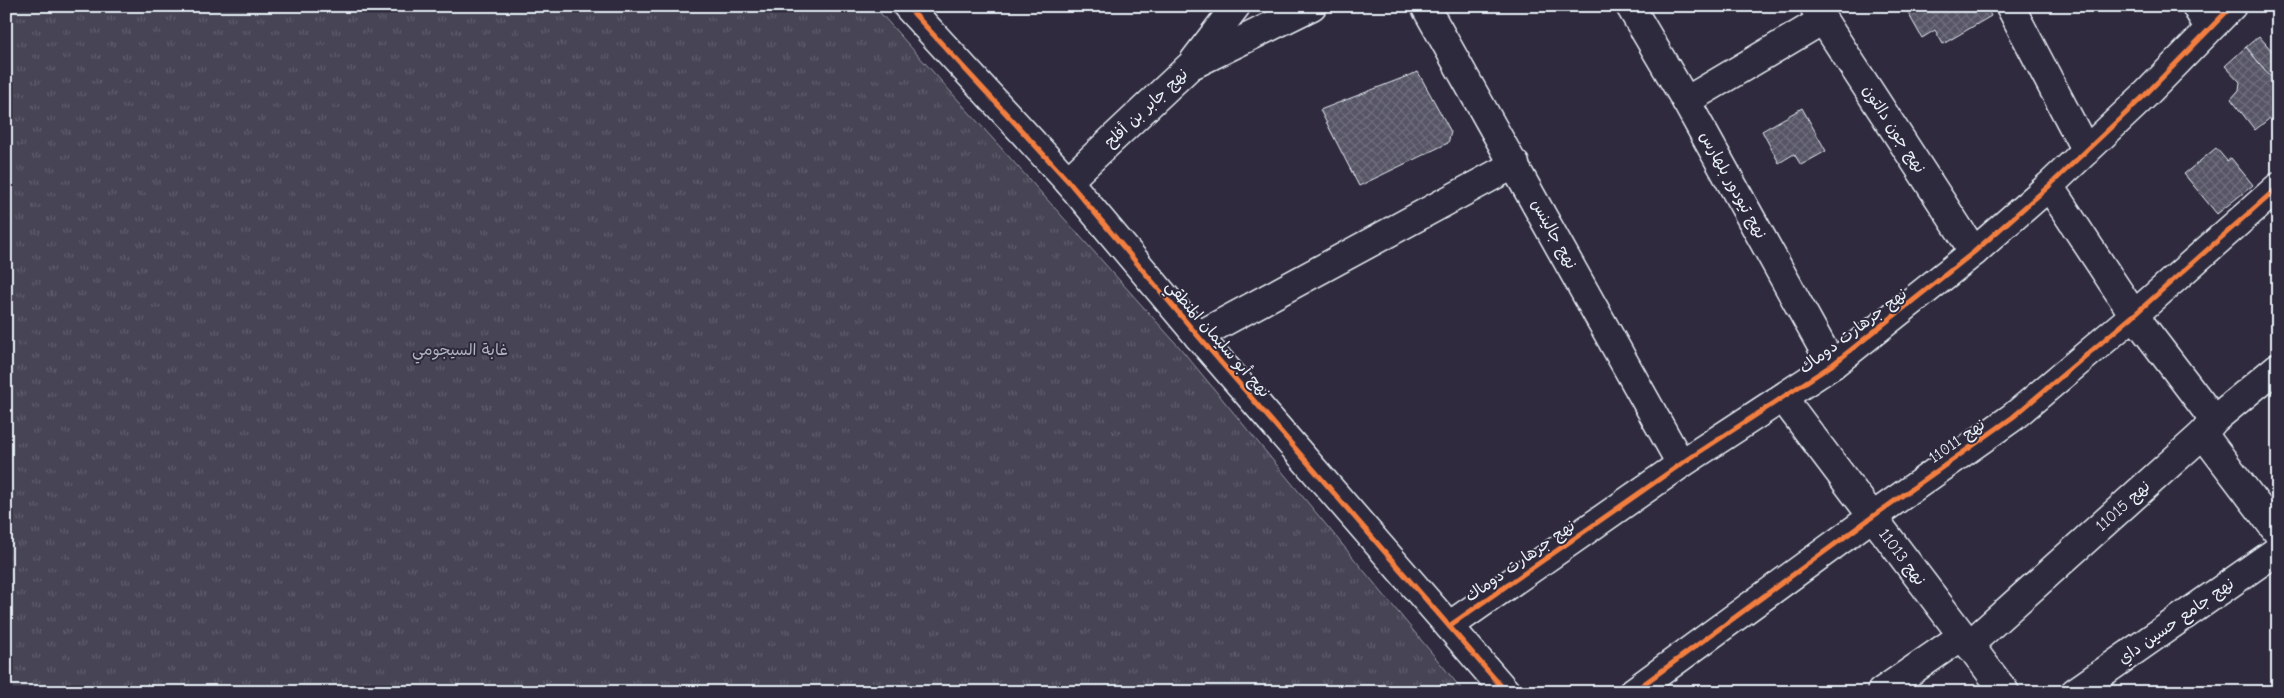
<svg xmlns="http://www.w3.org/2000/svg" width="2284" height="698" viewBox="0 0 2284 698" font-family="'Comic Neue','Playpen Sans Arabic',sans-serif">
<defs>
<pattern id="grass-tufts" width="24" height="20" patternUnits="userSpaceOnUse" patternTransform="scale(1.25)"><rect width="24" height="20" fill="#464455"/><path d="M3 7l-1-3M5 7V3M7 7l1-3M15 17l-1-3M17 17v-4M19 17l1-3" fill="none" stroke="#615f6e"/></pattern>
<pattern id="building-cross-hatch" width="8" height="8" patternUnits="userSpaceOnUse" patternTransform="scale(1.25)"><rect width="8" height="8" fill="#575565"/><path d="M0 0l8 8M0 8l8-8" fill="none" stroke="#6f6e7c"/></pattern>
</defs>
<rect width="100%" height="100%" fill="#2f2a3d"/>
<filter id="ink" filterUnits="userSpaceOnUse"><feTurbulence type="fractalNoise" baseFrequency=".02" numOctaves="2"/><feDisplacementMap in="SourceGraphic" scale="10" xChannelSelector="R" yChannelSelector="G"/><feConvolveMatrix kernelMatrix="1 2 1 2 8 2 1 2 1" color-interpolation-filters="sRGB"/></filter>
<g filter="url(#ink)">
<polygon fill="url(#grass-tufts)" stroke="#979aa6" points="6,6 874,6 1181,349 1464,692 6,692"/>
<g fill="url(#building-cross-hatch)" stroke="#e8f1f8">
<polygon points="1919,6 1986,6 1991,16 1943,44 1935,30 1922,38 1908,13"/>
<polygon points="2259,36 2272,51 2278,47 2278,86 2246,47"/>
<polygon points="2246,47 2278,86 2278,115 2275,114 2255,130 2231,99 2239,90 2240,82 2225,66"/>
<polygon points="1418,72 1451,132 1448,143 1359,186 1320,110"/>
<polygon points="1802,108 1826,151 1801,165 1794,154 1779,163 1762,131"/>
<polygon points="2216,148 2227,161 2231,158 2253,185 2217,214 2184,174"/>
</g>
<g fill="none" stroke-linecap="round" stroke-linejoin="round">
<defs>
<g id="minor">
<polyline points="907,6 1068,181 1198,336 1506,692"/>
<polyline points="1425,6 1681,464"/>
<polyline points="1630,6 1686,101 1832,365"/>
<polyline points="1814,6 1974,252"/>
<polyline points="2010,6 2086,151"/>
<polyline points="2196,6 2209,28"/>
<polyline points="1194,61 1236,6"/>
<polyline points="1686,101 1823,20"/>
<polyline points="1068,181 1190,66 1312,6"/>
<polyline points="2049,186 2134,315 2214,420"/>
<polyline points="1198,336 1515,164"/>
<polyline points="1783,398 2005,692"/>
<polyline points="2203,434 2278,533"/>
<polyline points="1449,626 1681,464 1832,365 1974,252 2049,186 2145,95 2232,6"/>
<polyline points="1969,645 2203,434 2214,420 2278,367"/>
<polyline points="1633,692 1872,517 2013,417 2134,315 2278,187"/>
<polyline points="1881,692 1962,636"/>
<polyline points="2075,692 2278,550"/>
</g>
</defs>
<use href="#minor" stroke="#e8f1f8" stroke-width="31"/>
<use href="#minor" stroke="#2f2a3d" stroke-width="28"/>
<defs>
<g id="cycleway">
<polyline points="907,6 1068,181 1198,336 1506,692"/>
<polyline points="1449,626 1681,464 1832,365 1974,252 2049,186 2145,95 2232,6"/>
<polyline points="1633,692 1872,517 2013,417 2134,315 2278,187"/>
</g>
</defs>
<use href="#cycleway" stroke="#2f2a3d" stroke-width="8"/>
<use href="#cycleway" stroke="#f27e40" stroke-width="5"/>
</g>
</g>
<g text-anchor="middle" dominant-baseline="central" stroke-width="4" stroke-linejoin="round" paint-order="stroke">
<g font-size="16" fill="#e8f1f8" stroke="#2f2a3d">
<text transform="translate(1146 108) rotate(-43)">نهج جابر بن أفلح</text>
<text transform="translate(1894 129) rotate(57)">نهج جون دالتون</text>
<text transform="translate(1733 185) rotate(61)">نهج تيودور بلهارس</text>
<text transform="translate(1554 234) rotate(61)">نهج جالينس</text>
<text transform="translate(1853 331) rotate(-37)">نهج جرهارت دوماك</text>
<text transform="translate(1218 339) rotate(49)">نهج أبو سليمان المنطقي</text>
<text transform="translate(1957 441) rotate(-35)">نهج 11011</text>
<text transform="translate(2123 506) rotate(-42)">نهج 11015</text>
<text transform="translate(1902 557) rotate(53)">نهج 11013</text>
<text transform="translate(1520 561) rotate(-35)">نهج جرهارت دوماك</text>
<text transform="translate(2176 621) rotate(-35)">نهج جامع حسين داي</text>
</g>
<g font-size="16" fill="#afb4bf" stroke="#2f2a3d">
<text x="460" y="350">غابة السيجومي</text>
</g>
</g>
<rect width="2284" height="698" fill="none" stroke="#2f2a3d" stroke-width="25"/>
<rect x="12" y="12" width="2259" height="673" fill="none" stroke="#e8f1f8" stroke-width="2" filter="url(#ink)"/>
</svg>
